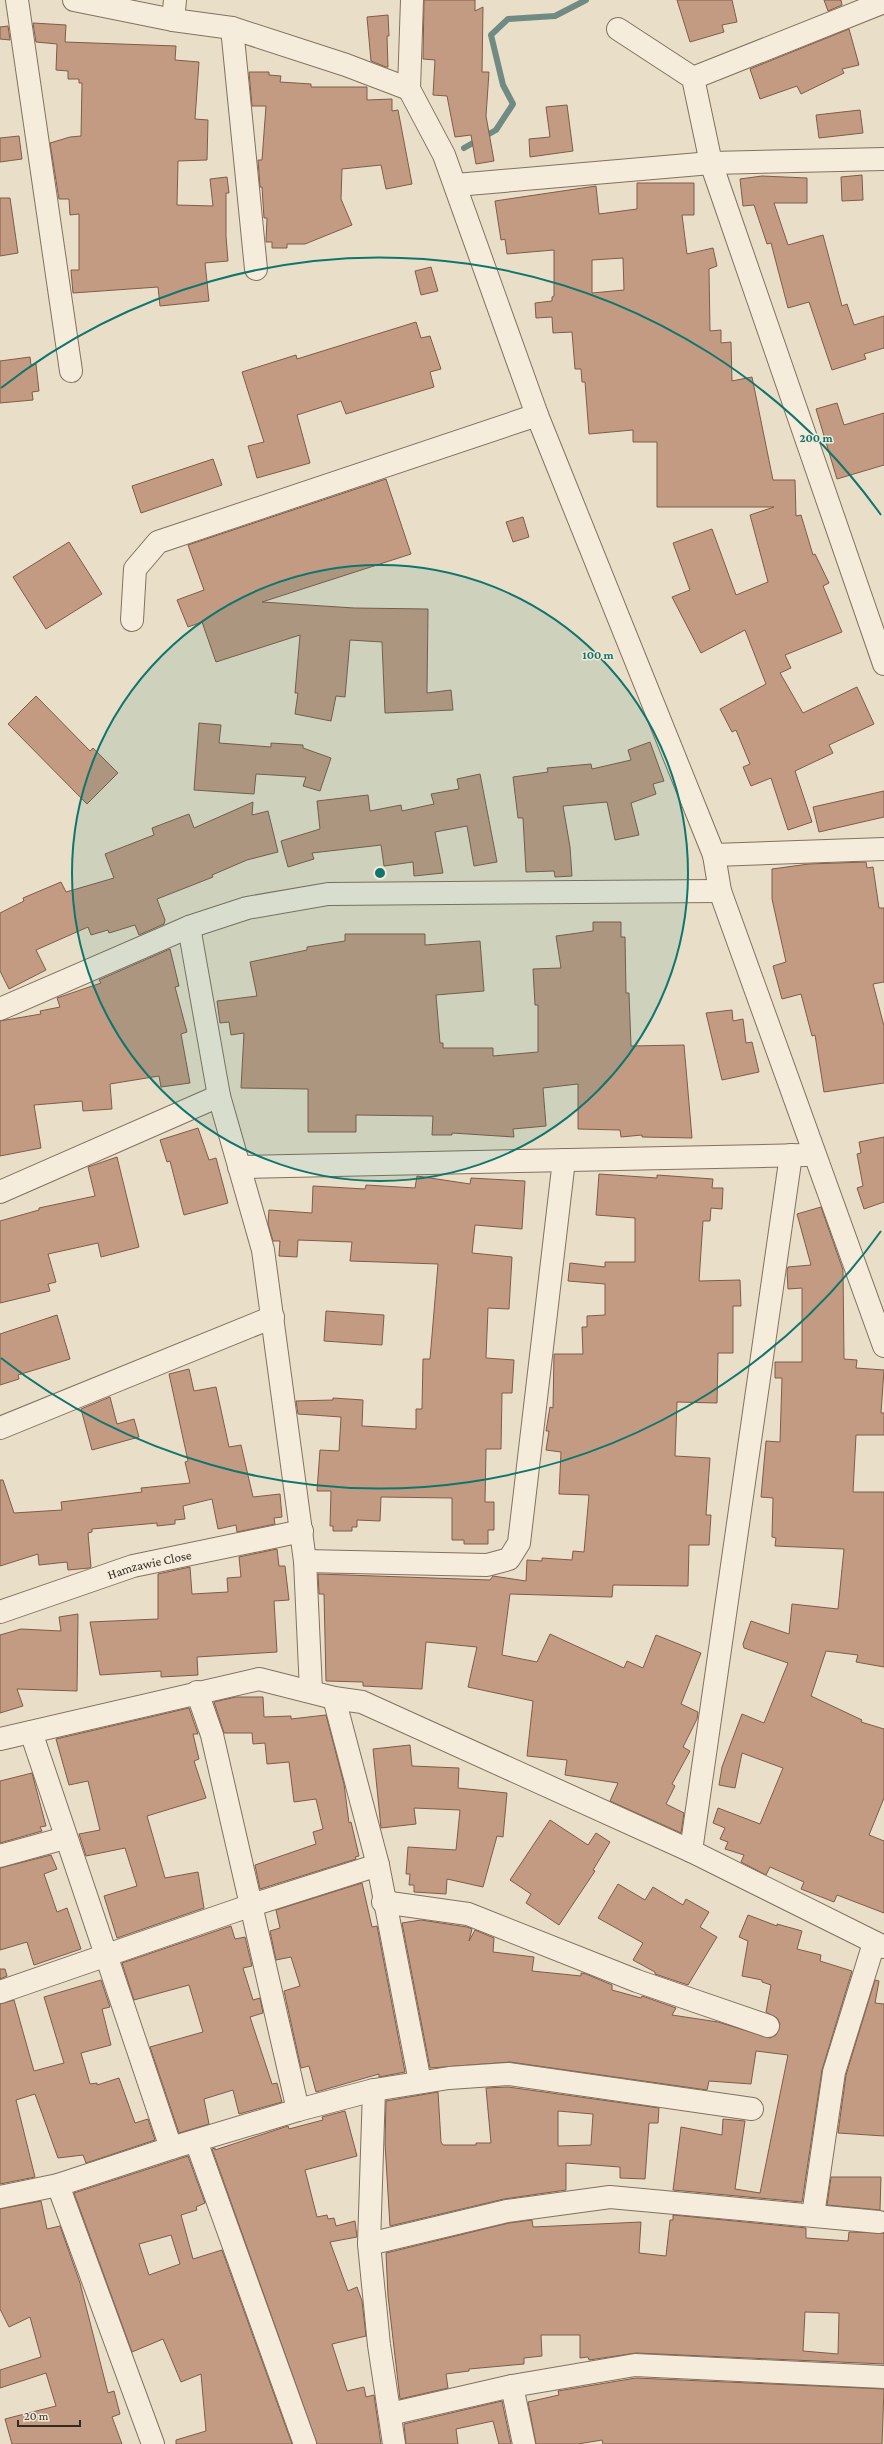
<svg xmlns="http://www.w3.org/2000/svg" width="884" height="2444" viewBox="0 0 884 2444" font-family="'Crimson Pro',serif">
<rect width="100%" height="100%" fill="#e9dec8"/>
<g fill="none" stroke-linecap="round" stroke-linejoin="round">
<polyline stroke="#708b83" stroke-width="6" points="464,148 496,130 513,104 503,85 491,35 508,19 555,16 586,0"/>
</g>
<g fill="#c39b83" stroke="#805c48" fill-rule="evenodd">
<polygon points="424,0 475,0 475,11 483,7 482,72 489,72 486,116 494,161 476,164 471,135 455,137 447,96 433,95 435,60 423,59"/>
<polygon points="677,0 732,0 737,22 722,25 724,32 690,42"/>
<polygon points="824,0 841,0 842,5 828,11"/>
<polygon points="388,15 389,36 387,36 388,67 386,67 371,61 367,17"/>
<polygon points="33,23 66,25 65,42 176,46 175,60 199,62 195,119 208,120 207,160 178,161 177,205 213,206 210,179 227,177 229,193 226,193 226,236 228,261 205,263 209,301 160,306 158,287 73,293 71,270 79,270 79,214 70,215 69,199 59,199 50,143 70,137 81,136 82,83 79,83 79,79 68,79 68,71 56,70 57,44 36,42"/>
<polygon points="8,26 10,40 0,39 0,27"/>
<polygon points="849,29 859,65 842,69 844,73 801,94 797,86 760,99 750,69"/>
<polygon points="249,72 269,72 269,75 281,76 280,82 311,84 311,87 367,87 367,100 392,99 392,111 398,110 412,184 386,189 381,165 342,169 341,199 352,225 305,244 287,244 287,248 272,248 272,242 266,242 267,218 264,218 262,187 260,187 258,160 262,160 266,106 252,106"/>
<polygon points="567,105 573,151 530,157 529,139 550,137 546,107"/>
<polygon points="860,110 863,133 819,138 816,115"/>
<polygon points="19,136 22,159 0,162 0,138"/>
<polygon points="862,175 863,200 842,201 841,177"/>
<polygon points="762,176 807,178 807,203 774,203 788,245 823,235 842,306 847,304 854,325 884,316 884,348 864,354 866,359 832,370 809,302 788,308 771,243 767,244 754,205 743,206 740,179"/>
<path d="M637 183H694V215H682L687 254 713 248 717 266 709 269 710 331 721 330V343L731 342 732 381 752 377 773 480H795L796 516 801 515 813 555 815 554 829 583 823 586 842 632 785 655 791 668 780 673 803 713 857 687 874 724 829 745 833 753 795 771 812 822 788 830 771 778 751 786 743 767 750 764 736 730 732 732 720 709 766 684 745 630 701 653 672 597 690 590 673 543 712 529 736 595 768 582 750 515 774 507H657V442H633V430L589 434 585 382H582L581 369H575L572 332 553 333 552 317 536 318 535 303 552 301V297L554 296V250L507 254 505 239 501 240 495 201 596 186 599 214 637 209ZM623 258 624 290 592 293V260Z"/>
<polygon points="0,198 10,198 18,253 0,256"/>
<polygon points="431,267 438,291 421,295 415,271"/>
<polygon points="416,322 421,338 430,336 441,369 430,372 434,387 346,414 341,401 297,415 310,463 257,478 248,446 264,442 242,372 296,355 297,359"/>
<polygon points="30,357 31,365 36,364 39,391 32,392 33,400 0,403 0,361"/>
<polygon points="837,403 844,425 884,413 884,465 837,479 816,409"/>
<polygon points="213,459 222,485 141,513 132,486"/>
<polygon points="386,479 411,554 262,602 354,608 428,609 427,693 451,690 453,710 385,713 382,642 350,640 345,697 336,696 331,721 295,714 298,693 295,693 300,635 216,662 202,622 188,627 177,600 204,590 188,545"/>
<polygon points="523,517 529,537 513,542 506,522"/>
<polygon points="69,542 102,594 46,629 13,577"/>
<polygon points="36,696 90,751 93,748 118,773 87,804 8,724"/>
<polygon points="199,723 221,725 219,743 271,747 271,743 303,745 303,748 331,758 320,791 303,786 306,777 256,774 254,794 194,790"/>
<polygon points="650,742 664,781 653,784 656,794 631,803 639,835 615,840 607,802 563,806 570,847 572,876 555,877 554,871 526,872 523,818 518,818 513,777 548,772 547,768 591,764 592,769 631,760 628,750"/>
<polygon points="480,774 497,862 474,866 467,826 435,832 443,873 414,876 413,862 384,866 381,845 312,853 314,859 288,867 281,841 320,829 317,801 368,795 370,811 401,805 402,811 434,804 431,794 459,789 457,779"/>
<polygon points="884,791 884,817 819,832 813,807"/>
<polygon points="253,802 252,815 268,811 278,852 247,860 212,875 213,877 157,899 165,920 164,924 139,935 135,925 109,933 108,930 91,935 88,927 36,950 46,970 9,989 0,971 0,913 24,901 23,898 61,882 66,892 114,878 105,854 154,835 152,828 189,814 194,828"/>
<polygon points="866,862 867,868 873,867 879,908 884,908 884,982 873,984 884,1026 884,1083 824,1092 815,1035 812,1036 801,994 782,999 773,966 786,962 772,899 772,869 809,864"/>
<polygon points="593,922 621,922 621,937 625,937 626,993 629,993 631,1046 684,1045 692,1138 642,1137 642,1135 621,1137 620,1130 578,1129 578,1084 543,1088 546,1126 513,1129 514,1137 452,1133 452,1135 432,1135 433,1116 356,1115 356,1132 308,1132 308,1089 241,1088 244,1033 231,1035 229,1022 220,1023 217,1001 257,996 250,962 307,950 307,947 345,941 345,934 425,934 425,945 480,941 484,991 436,995 440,1043 443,1043 443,1048 493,1048 493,1056 538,1052 538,1005 535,1005 533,969 561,968 556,936 593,931"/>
<polygon points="170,949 179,986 175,987 187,1032 181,1034 190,1083 161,1087 159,1076 110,1084 112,1109 83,1111 82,1101 34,1105 41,1148 0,1156 0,1021 41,1014 40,1011 60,1007 57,998 101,983 99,980"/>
<polygon points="732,1010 733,1021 743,1019 746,1043 752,1042 759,1072 722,1080 706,1013"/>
<polygon points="198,1128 209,1160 216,1158 228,1203 184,1215 170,1161 167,1162 160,1140"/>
<polygon points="884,1137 884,1202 864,1209 857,1188 863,1186 857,1154 861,1153 859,1142"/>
<polygon points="117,1157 139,1247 101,1257 98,1243 48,1254 56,1282 48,1284 50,1291 0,1303 0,1221 39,1210 39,1208 95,1196 88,1167"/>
<polygon points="599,1174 657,1178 657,1175 713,1179 712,1188 723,1188 722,1209 711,1208 710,1221 703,1221 699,1281 740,1280 741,1306 733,1306 733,1353 718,1353 717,1403 677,1402 675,1456 710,1458 706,1515 711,1515 709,1545 689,1545 688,1586 613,1585 612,1597 510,1594 502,1655 537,1662 550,1634 624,1668 627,1661 643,1668 656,1635 701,1653 681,1704 698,1712 697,1719 683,1747 690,1751 672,1784 675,1786 666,1804 684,1813 681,1833 610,1801 618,1783 565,1775 567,1760 527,1756 533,1701 468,1687 477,1647 426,1642 422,1689 363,1686 363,1682 326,1681 324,1594 319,1594 318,1574 490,1580 493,1576 526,1581 527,1560 542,1561 542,1558 572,1560 573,1551 584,1552 589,1495 559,1494 561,1452 546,1450 549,1431 546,1431 550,1407 553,1408 554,1354 583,1354 582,1327 587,1327 587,1316 605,1315 605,1284 568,1281 570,1263 605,1267 605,1262 635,1262 635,1218 596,1215"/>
<polygon points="417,1176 470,1184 471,1178 525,1181 522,1229 475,1225 472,1253 512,1257 509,1309 488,1308 486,1358 514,1360 512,1393 502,1393 501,1449 486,1449 485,1502 494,1502 494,1530 488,1530 488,1544 464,1544 464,1540 452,1540 452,1498 381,1497 380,1521 357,1520 357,1527 352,1527 352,1531 333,1531 333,1526 330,1526 331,1491 317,1491 320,1450 339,1451 341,1417 298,1414 296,1401 333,1400 333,1398 363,1400 362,1426 416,1429 416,1409 422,1409 423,1359 430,1359 438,1264 350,1261 352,1242 298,1240 297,1257 279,1256 280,1241 273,1241 268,1224 269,1210 312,1213 313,1186 365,1189 366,1185 415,1188"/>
<polygon points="821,1207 843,1270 844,1359 857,1360 856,1368 884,1370 881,1413 884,1413 884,1435 856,1435 853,1492 884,1492 884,1667 856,1662 858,1655 826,1651 811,1696 862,1720 861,1722 884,1729 884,1798 869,1835 884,1841 884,1913 837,1895 834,1902 801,1889 804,1882 770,1867 766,1875 741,1862 744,1855 725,1849 728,1842 720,1839 725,1828 713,1823 718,1808 760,1824 783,1768 742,1753 735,1788 719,1785 722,1767 742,1714 764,1723 788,1663 744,1648 743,1644 751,1621 789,1634 792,1604 838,1609 844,1549 775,1546 776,1538 772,1537 773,1498 761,1497 766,1441 780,1442 782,1378 775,1378 775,1362 802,1362 802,1288 788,1289 787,1271 788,1267 811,1265 797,1214"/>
<polygon points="326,1311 384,1315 382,1345 324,1341"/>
<polygon points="57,1315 70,1359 18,1375 19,1379 0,1385 0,1334"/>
<polygon points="189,1369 194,1391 216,1387 229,1447 241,1445 253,1497 280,1494 282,1517 274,1518 275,1524 237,1532 236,1525 218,1529 212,1499 183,1506 185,1519 175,1520 175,1524 157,1526 157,1523 92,1529 92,1532 88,1533 91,1567 89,1568 68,1570 67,1562 39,1565 38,1554 0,1566 0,1480 3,1480 14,1513 62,1510 61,1502 142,1492 141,1488 190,1483 185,1462 188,1461 169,1374"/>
<polygon points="110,1397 117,1424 134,1419 139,1437 92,1450 81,1409"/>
<polygon points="277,1549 279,1566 285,1566 289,1600 274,1601 277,1652 197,1657 198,1675 161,1677 161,1671 100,1675 90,1622 158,1619 158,1574 190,1567 192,1594 228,1592 227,1578 241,1577 239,1557"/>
<polygon points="78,1614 77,1691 17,1689 23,1706 0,1713 0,1635 21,1629 61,1631 59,1617"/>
<polygon points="236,1697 263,1697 264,1717 291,1716 291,1719 326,1715 344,1784 349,1823 351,1822 359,1856 355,1857 356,1859 260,1889 255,1865 316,1844 313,1832 323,1829 316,1799 294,1802 289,1762 267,1764 265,1743 253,1744 252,1733 224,1733 214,1702"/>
<polygon points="189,1708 198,1734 193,1734 199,1759 194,1761 206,1798 147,1816 165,1878 198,1872 204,1908 117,1938 104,1896 137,1886 125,1848 86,1856 79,1834 100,1830 88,1781 69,1785 56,1739"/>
<polygon points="410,1745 412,1766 459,1768 458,1788 507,1793 503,1837 497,1836 483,1887 447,1879 446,1894 414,1892 414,1885 409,1885 410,1874 406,1874 408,1847 456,1850 460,1810 414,1808 416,1824 381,1828 373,1749"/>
<polygon points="32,1773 46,1826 40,1827 42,1831 0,1843 0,1781"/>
<polygon points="550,1820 588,1845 596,1833 610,1842 593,1870 595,1871 559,1925 526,1903 531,1894 510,1880"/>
<polygon points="51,1855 57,1869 44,1874 57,1912 67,1908 81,1949 34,1965 27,1942 0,1950 0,1868"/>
<polygon points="362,1883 372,1927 377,1926 405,2072 379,2077 379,2074 316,2092 309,2066 301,2068 284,1991 300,1986 291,1957 276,1960 270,1931 280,1928 276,1910"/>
<polygon points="618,1884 645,1900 653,1887 683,1905 686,1899 709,1912 700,1927 717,1937 688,1985 655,1974 655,1972 633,1960 643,1943 598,1918"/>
<polygon points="748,1915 777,1926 777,1924 802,1931 797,1949 821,1955 820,1961 852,1971 822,2070 802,2202 673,2190 681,2127 722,2135 723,2119 745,2121 735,2189 760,2193 788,2055 756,2051 751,2084 709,2081 707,2090 510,2062 430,2068 402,1923 421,1920 467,1927 472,1929 469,1941 475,1930 494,1938 493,1952 534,1957 532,1971 581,1976 581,1973 586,1974 612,1985 612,1990 641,1998 642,1996 676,2008 672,2015 718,2022 770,2038 776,2035 780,2024 777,2018 766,2012 771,1985 762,1982 762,1980 742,1976 748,1941 739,1937"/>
<polygon points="231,1926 235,1939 245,1937 252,1966 243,1968 253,2000 260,1998 263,2013 250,2017 272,2084 277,2083 282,2102 239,2114 233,2090 204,2099 209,2124 179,2133 150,2047 203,2032 189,1985 134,2000 122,1963"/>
<polygon points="0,1969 5,1969 7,1976 0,1979"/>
<polygon points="101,1980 110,2007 102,2009 111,2045 81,2053 90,2084 97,2083 97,2085 119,2078 135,2123 148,2119 155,2140 86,2163 83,2155 58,2158 35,2094 16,2100 35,2177 0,2184 0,2004 14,2000 34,2071 64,2063 44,1997"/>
<polygon points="875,1980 879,1981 875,2003 884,2004 884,2136 838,2133 846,2075"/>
<path d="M508 2087 659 2108 658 2123H649L645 2179 620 2178V2167L566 2163V2190L504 2199 390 2226 385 2144 386 2101 438 2092 441 2142 443 2145H476V2143H491L486 2088ZM558 2111 593 2114 591 2145 558 2146Z"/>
<polygon points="345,2111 357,2156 305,2170 317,2217 327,2215 328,2219 334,2218 336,2226 355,2221 357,2237 330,2242 348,2291 357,2287 362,2301 366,2336 332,2344 347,2391 364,2387 366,2397 374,2395 381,2444 317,2444 212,2149 215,2148 215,2150 288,2126 289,2129 323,2120 322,2117"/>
<path d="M188 2156 205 2203 196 2207 197 2210 181 2215 193 2259 222 2250 292 2444H176V2440L206 2431 201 2374 181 2382 163 2339 132 2352 74 2193ZM171 2235 180 2264 149 2275 139 2244Z"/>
<polygon points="831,2177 881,2177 880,2210 827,2205"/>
<polygon points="41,2201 47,2229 60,2226 80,2283 108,2393 114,2391 120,2414 112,2417 122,2444 12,2444 5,2419 56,2406 46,2373 0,2388 0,2370 41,2357 30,2317 9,2327 0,2309 0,2209"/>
<path d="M673 2215 806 2228V2238L848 2241 849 2232 884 2233V2364L636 2353 589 2360 588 2357 580 2358V2335H541L542 2356 524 2358V2364L469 2369V2371L446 2374 448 2388 400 2399 388 2296 386 2253 509 2223 532 2220 533 2227 641 2222 639 2253 666 2256 670 2220H673ZM805 2312 839 2313 838 2354 803 2351Z"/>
<polygon points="636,2378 884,2389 882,2444 603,2444 602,2440 578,2444 536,2444 528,2402 559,2395 558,2391"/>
<polygon points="502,2401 511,2444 499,2444 493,2421 456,2429 458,2444 406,2444 404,2424"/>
</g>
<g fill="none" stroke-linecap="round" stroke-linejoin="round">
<defs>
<g id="minor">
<polyline points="17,0 71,371"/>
<polyline points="74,0 173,20 232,28 346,65 409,89"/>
<polyline points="412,0 409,89 444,155 537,415 714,855 720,891 884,1346"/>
<polyline points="173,20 175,0"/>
<polyline points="232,28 256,269"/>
<polyline points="618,29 693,78 711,163 884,664"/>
<polyline points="693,78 884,2"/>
<polyline points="456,185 711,163 884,159"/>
<polyline points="132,620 135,569 158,542 537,415"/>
<polyline points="714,855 884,849"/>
<polyline points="189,927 219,1096 263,1250 305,1561 311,1691"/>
<polyline points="0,1009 189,927 247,908 328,894 720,891"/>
<polyline points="239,1167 806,1155"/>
<polyline points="0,1192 219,1096"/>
<polyline points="0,1428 273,1317"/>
<polyline points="305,1561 487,1565 509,1559 519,1543 564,1160"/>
<path id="s1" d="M0 1612 133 1566 302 1531"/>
<polyline points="197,1692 212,1735 298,2110"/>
<polyline points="334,1698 378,1865 420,2082"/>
<polyline points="31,1732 171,2148"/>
<polyline points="0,1739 259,1679 334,1698 362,1702 691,1851 884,1947"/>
<polyline points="691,1851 791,1155"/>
<polyline points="0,1856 65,1838"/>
<polyline points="383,1902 468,1914 637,1981 768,2026"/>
<polyline points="0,1992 252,1905 378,1865"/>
<polyline points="374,2090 369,2244 379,2345 394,2444"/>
<polyline points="196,2141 305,2444"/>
<polyline points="58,2185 153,2444"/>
<polyline points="0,2197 58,2185 171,2148 298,2110 374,2090 449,2078 508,2074 752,2109"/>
<polyline points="813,2215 834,2072 874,1943"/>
<polyline points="369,2244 507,2211 610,2197 879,2222"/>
<polyline points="512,2386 524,2444"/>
<polyline points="390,2414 512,2386 635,2365 884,2377"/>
</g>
</defs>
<use href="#minor" stroke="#83715f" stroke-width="24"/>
<use href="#minor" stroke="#f5ecdb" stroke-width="22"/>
</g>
<circle cx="380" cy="873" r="308" fill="#0f766e" fill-opacity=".12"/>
<g fill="none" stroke="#0f766e" stroke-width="2">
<circle cx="380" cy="873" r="308"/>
<path d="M881 1231A616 616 0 0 1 1 1358M1 388A616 616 0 0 1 881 515"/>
</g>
<g text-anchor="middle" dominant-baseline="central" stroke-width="3" stroke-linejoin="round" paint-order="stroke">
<g font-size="13" fill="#352a21" stroke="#f2e9d7">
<text stroke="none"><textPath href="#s1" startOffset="157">Hamzawie Close</textPath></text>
</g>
</g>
<circle cx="380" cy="873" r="6" fill="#0f766e" stroke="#f2e9d7" stroke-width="2"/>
<g font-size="12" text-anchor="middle" font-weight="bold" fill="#0f766e" stroke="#f2e9d7" stroke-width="3" stroke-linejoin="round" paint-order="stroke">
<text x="816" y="442">200 m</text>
<text x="598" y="659">100 m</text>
</g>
<path d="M18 2420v6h62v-6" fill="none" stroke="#352a21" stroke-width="2"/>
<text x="24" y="2420" font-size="12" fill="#352a21" stroke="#f2e9d7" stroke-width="3" paint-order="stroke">20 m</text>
</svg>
